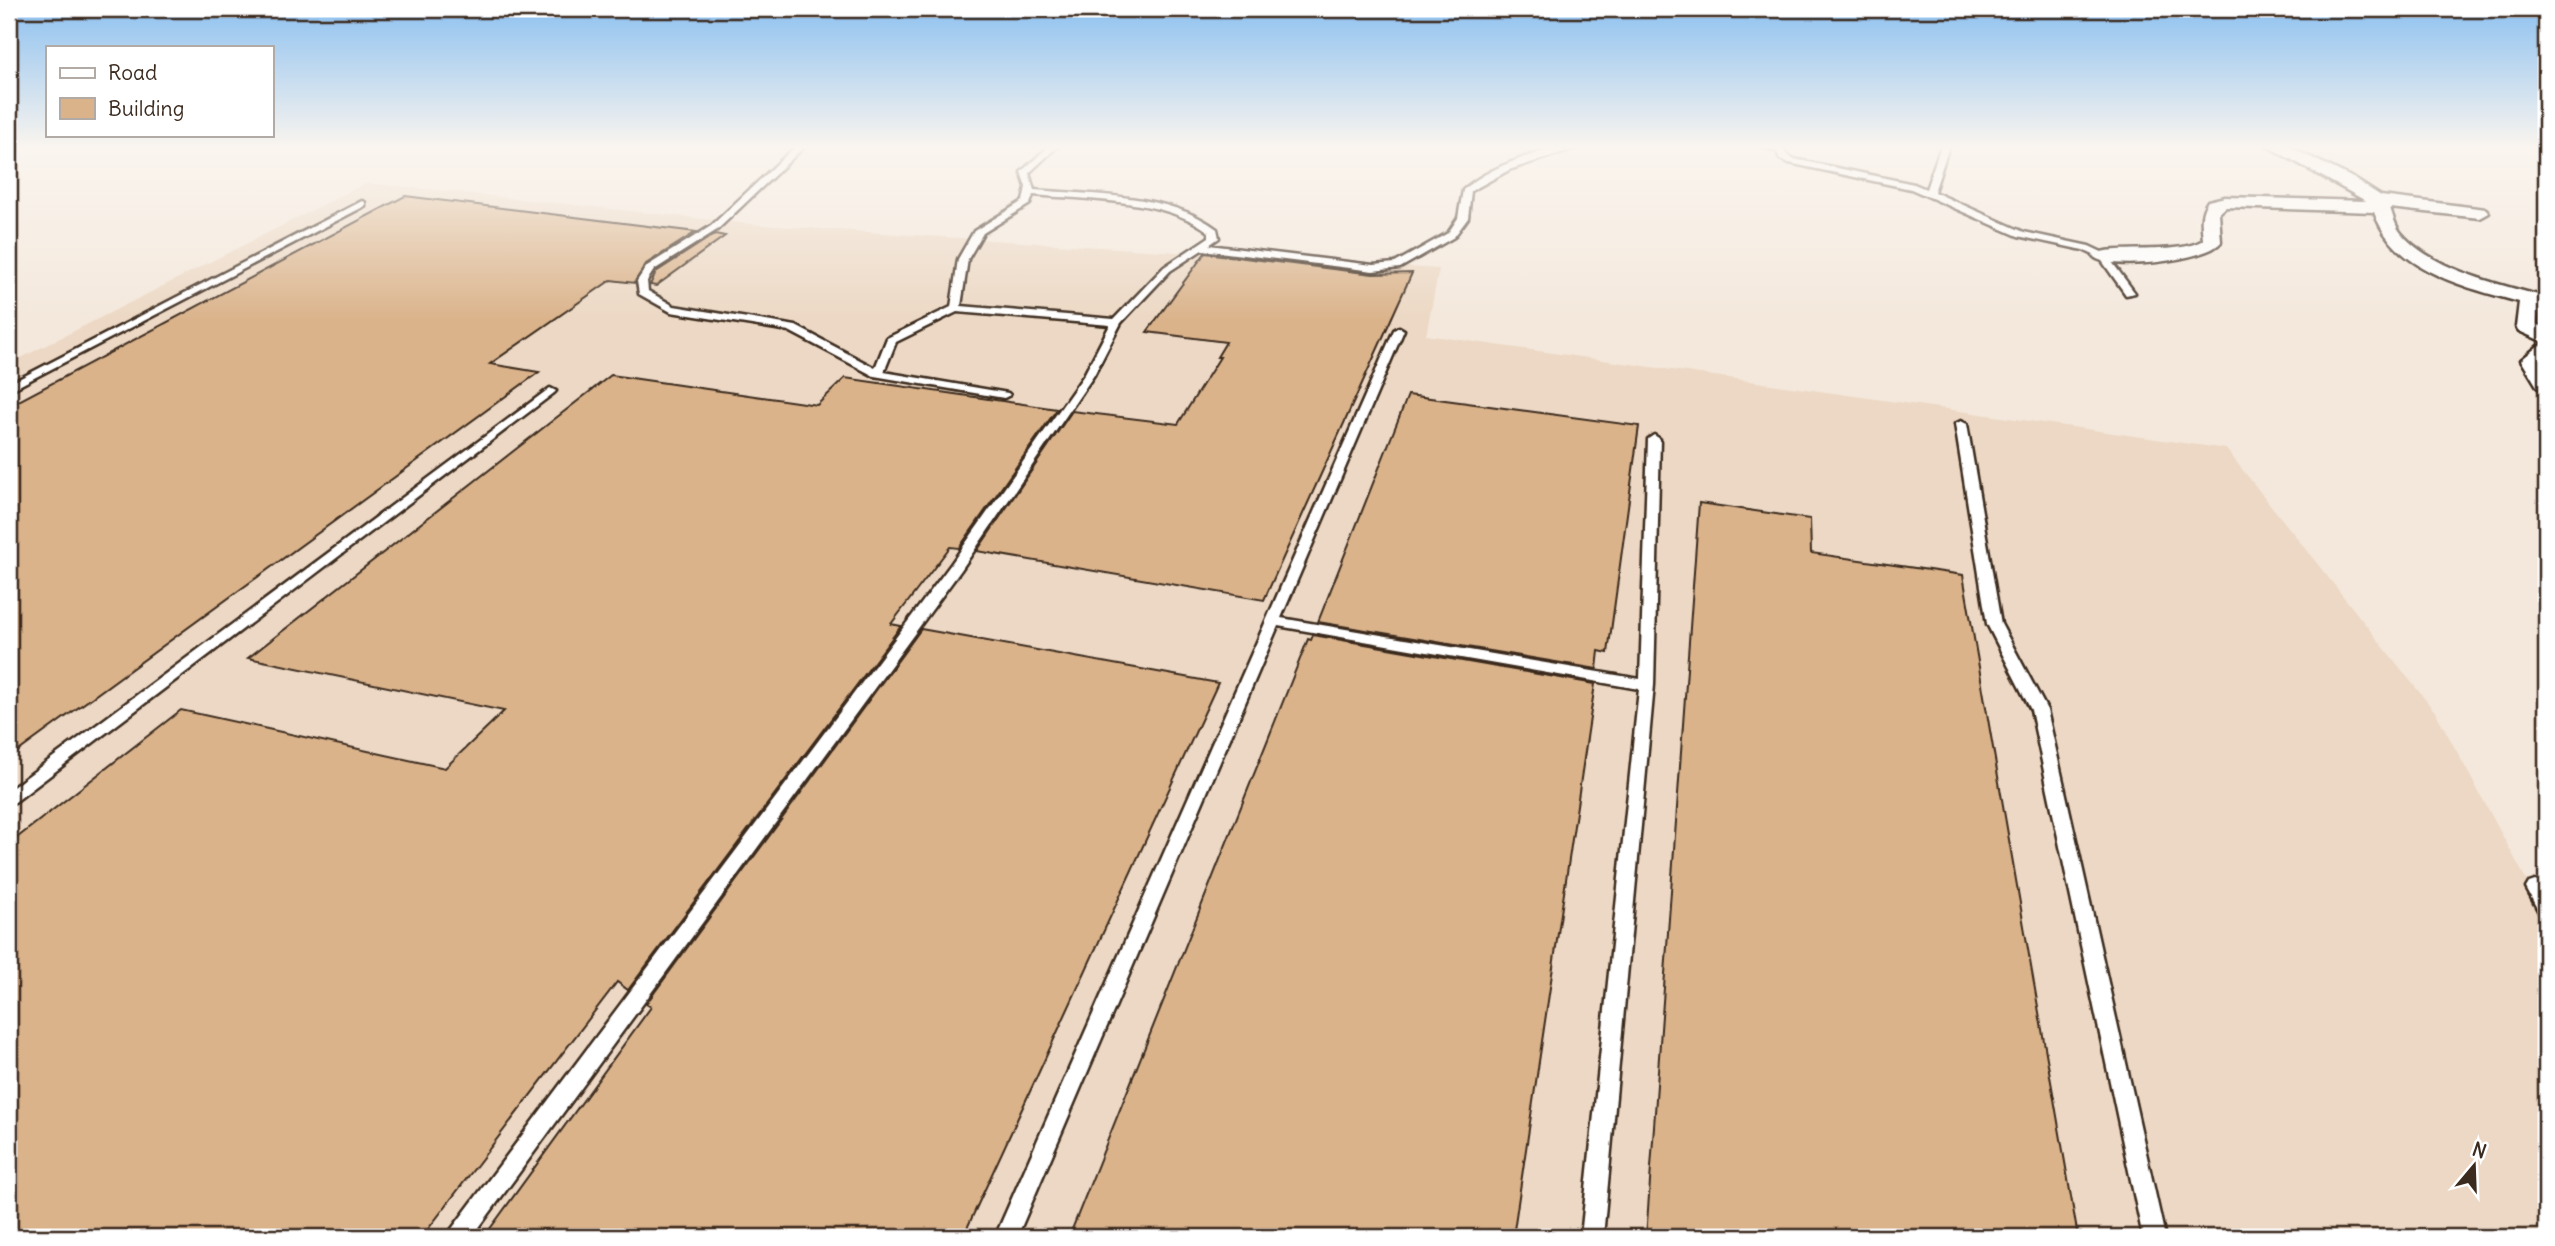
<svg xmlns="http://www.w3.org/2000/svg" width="2555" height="1246" viewBox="0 0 2555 1246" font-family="Delius,sans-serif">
<rect width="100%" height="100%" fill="#f4e8dc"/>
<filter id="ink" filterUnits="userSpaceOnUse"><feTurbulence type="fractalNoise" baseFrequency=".0143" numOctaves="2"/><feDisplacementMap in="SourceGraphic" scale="14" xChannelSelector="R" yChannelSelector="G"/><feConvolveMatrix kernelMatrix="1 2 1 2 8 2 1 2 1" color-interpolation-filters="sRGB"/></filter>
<g filter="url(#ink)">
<polygon fill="#ecd8c4" points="366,183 762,225 1439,269 1426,335 2226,449 2436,713 2546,916 2546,1237 9,1237 9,364"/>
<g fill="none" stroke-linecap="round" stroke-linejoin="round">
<polyline stroke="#778fa4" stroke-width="6" points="9,148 12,146"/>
</g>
<g fill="#dab38b" stroke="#3b2a1e" stroke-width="2">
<polygon points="405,196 696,232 646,264 635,283 611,280 490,364 539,372 9,758 9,406"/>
<polygon points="715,234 725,236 656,286 650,285 656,272"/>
<polygon points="1205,253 1373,274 1412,273 1264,600 977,551 1072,411 1178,424 1220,357 1217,357 1226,342 1147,332"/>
<polygon points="611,375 817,405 845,378 1057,409 959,548 950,547 891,624 901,626 628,990 617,982 422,1237 9,1237 9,844 181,710 445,768 504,711 248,658"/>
<polygon points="1408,395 1639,426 1608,653 1599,651 1597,669 1318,622"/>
<polygon points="1699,503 1810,519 1811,553 1963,575 2078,1237 1646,1237"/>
<polygon points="921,629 1218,683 963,1237 484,1237 651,1007 646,1004"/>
<polygon points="1313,635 1595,684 1513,1237 1069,1237 1308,639 1311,640"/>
</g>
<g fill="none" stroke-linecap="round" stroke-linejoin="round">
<defs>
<g id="lane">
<path d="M796 146H805L717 230 654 270 647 281 648 291 674 306 796 326 875 368 887 338 951 307 958 259 974 231 1023 201 1026 187 1021 172 1049 146H1058L1029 173 1034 190C1091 195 1170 193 1217 229L1219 238 1209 245 1373 265 1395 263 1448 233 1458 218 1463 190C1488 167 1548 145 1582 146L1509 170 1471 191 1468 218 1454 237 1400 268 1373 271 1202 250 1170 271 1121 323 1094 375 961 570 472 1237H448L451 1230 951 564 1084 375 1110 325 957 312 896 342 884 372 1008 393 1010 395 1004 398 874 376 789 331 671 312 639 294 637 281 647 266 711 226ZM1033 195C1087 200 1165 198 1209 232V237L1164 267 1114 319 961 306 968 259 983 233 1030 204Z"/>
<polygon points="1761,146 1783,148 1787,155 1794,159 1914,184 1926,189 1941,146 1949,146 1934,192 2024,232 2089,246 2106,254 2135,293 2126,295 2100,258 2083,250 2018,236 1911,189 1789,163 1780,159 1777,152"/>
<polygon points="362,201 365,202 365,206 9,391 9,384"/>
<polygon points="1399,327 1404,330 1281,618 1640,679 1648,439 1654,435 1660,439 1654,685 1603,1237 1581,1237 1639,689 1278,626 1017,1237 995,1237 1394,330"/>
<polygon points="550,388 556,391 554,393 15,802 9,804 9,790"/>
<polygon points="1961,421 1967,424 2001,624 2047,710 2165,1237 2143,1237 2031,710 1987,624 1955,424"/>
<polygon points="2535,881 2541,883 2546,893 2546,916 2540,914 2526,888 2529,883"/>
</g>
<g id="street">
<path d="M2267 146H2288L2353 178 2381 196 2486 209 2489 213 2480 218 2390 208C2393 216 2395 226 2401 233 2432 270 2501 285 2546 297V309L2539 307 2537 324 2546 329V343L2519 331 2516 327 2519 302C2465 287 2394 271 2374 212L2226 207 2219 213 2221 242C2207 261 2106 272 2093 256 2104 243 2176 257 2203 240 2202 225 2199 214 2208 201L2225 197 2366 201Z"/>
<polygon points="2546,345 2546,360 2544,362 2546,390 2538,388 2521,360 2538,346"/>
</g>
</defs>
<use href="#lane" stroke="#3b2a1e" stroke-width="5"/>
<use href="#street" stroke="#3b2a1e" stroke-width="5"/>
<use href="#lane" fill="#fff" fill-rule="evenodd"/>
<use href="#street" fill="#fff" fill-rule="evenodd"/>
</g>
</g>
<linearGradient id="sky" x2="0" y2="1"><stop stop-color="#8bc0f0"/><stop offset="0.46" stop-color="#faf5ef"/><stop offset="1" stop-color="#faf5ef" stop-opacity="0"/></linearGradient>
<rect width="2555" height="320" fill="url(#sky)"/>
<rect width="2555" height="1246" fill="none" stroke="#fff" stroke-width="35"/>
<rect x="18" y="18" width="2520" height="1211" fill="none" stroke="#3b2a1e" stroke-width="2.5" filter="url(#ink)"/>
<rect x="46" y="46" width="228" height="91" fill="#ffffff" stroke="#b1aaa5" stroke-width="2"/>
<rect x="60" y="68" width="35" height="10" fill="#ffffff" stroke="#b1aaa5" stroke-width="2"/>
<text x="108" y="80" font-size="21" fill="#3b2a1e">Road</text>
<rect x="60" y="98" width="35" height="21" fill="#dab38b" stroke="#b1aaa5" stroke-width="2"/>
<text x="108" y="116" font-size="21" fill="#3b2a1e">Building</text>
<g transform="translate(2474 1166) rotate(19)" stroke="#ffffff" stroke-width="5" paint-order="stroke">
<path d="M0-5L12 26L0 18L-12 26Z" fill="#3b2a1e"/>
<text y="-10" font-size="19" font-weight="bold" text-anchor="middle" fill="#3b2a1e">N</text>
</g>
</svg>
